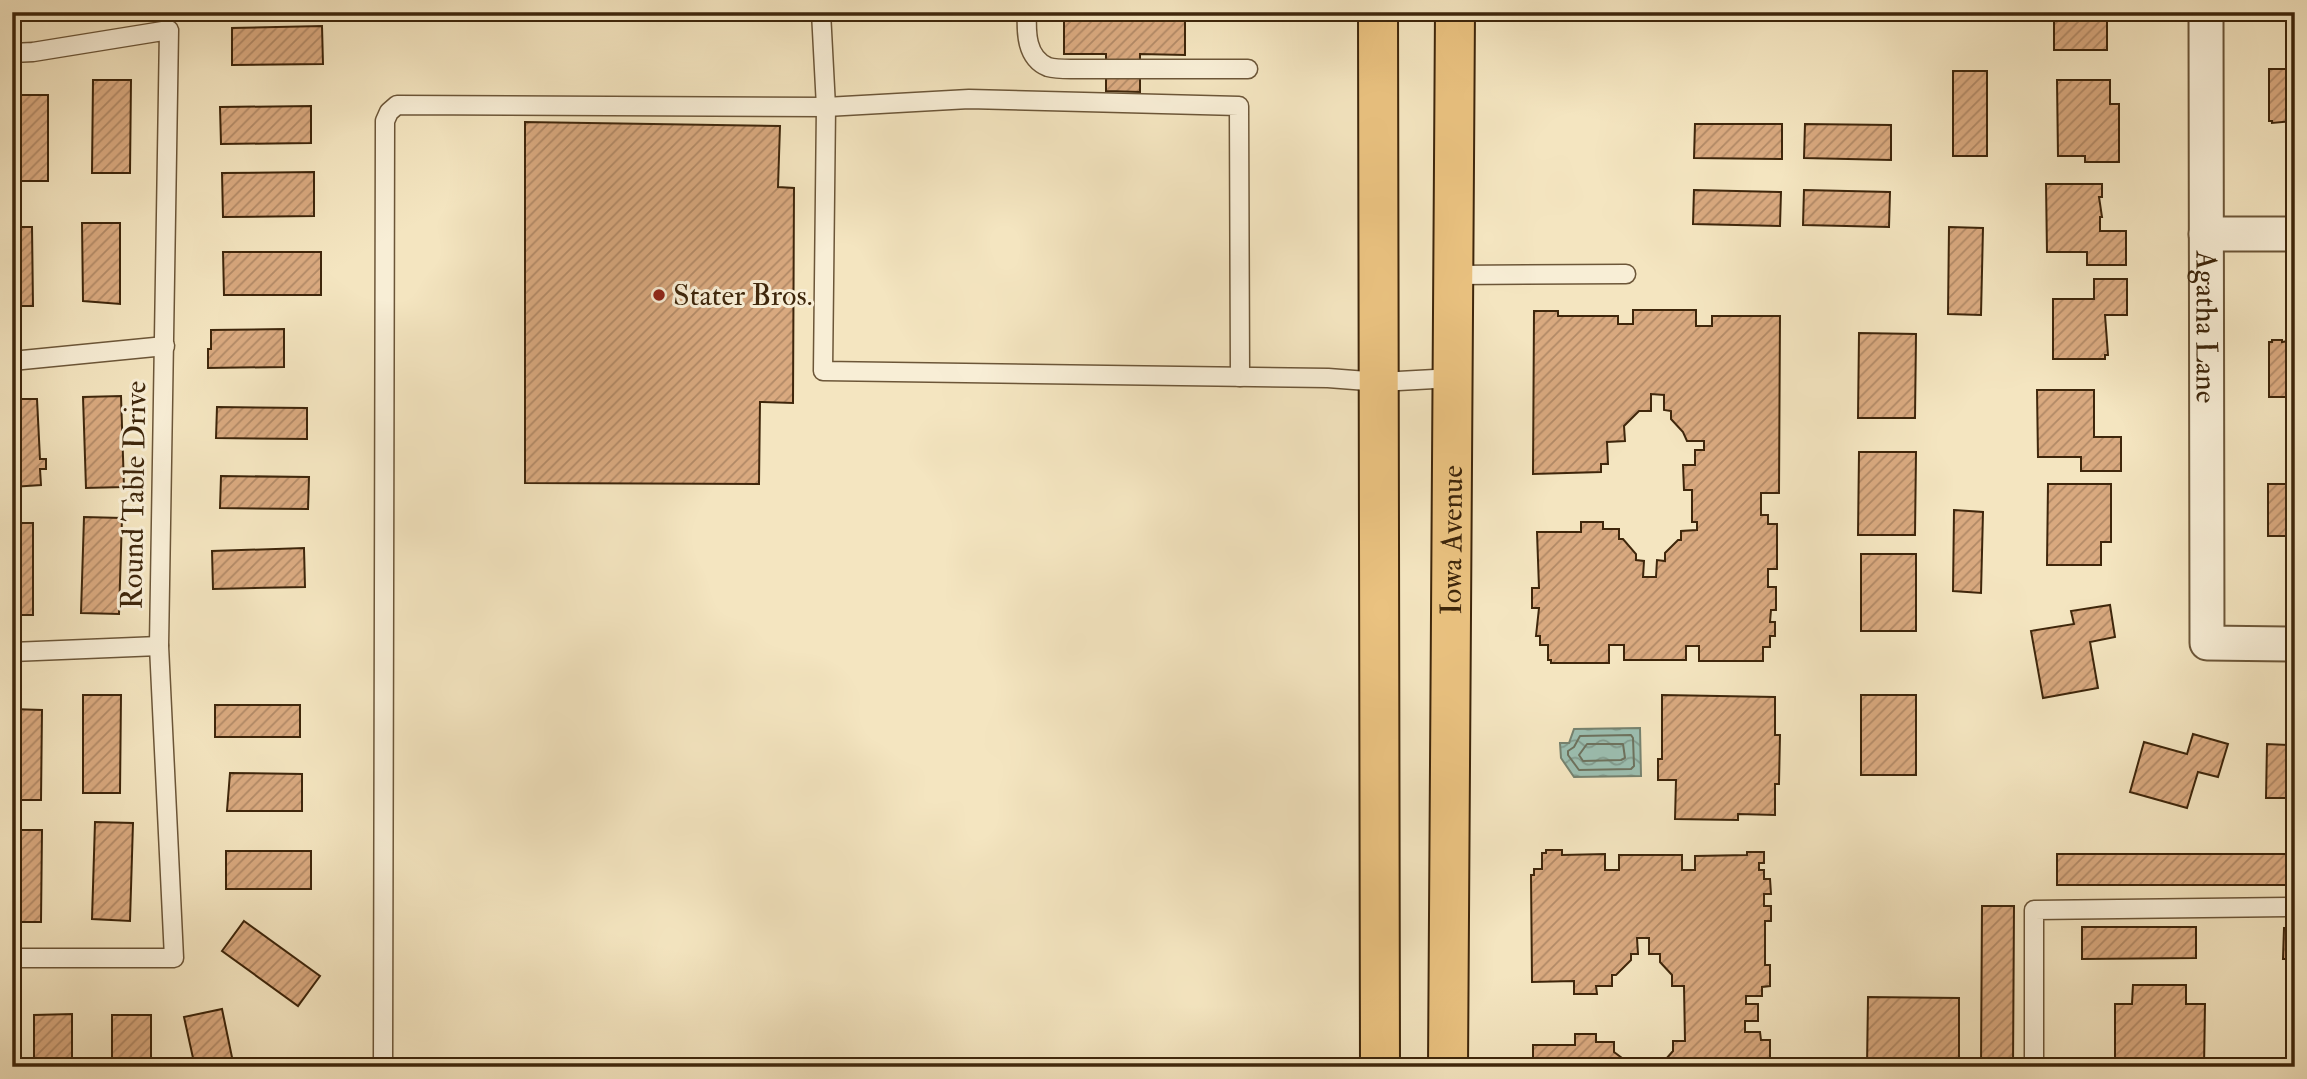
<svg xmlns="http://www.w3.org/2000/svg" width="2307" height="1079" viewBox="0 0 2307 1079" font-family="'IM FELL Double Pica',serif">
<defs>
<pattern id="water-waves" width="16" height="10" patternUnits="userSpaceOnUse" patternTransform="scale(1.75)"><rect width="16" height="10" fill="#9cbfb1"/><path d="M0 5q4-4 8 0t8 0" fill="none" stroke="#819b8e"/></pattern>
<pattern id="building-hatch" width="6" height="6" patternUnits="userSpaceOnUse" patternTransform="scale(1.75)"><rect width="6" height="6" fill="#d9a97f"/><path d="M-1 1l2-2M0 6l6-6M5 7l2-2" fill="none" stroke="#b18966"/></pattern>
</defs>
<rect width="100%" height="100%" fill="#f4e5c0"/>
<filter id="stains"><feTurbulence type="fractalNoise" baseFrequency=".00286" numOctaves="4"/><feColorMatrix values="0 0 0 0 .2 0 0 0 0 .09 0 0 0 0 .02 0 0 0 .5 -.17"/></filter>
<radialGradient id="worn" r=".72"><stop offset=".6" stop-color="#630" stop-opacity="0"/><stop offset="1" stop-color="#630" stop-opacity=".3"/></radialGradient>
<polygon fill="url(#water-waves)" stroke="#76826f" stroke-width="2" points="1640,728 1641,776 1574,777 1561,758 1560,743 1569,743 1574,729"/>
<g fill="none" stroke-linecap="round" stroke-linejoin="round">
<g stroke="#6d725e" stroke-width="2">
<polygon points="1631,735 1633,738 1634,766 1631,769 1579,770 1568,755 1568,751 1574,747 1580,736"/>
<polygon points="1587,744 1623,744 1625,758 1621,760 1583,761 1579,755"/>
</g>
</g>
<g fill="url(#building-hatch)" stroke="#3e260b" stroke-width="2">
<polygon points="1064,12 1185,12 1185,55 1140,54 1140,92 1106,91 1106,54 1064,54"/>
<rect x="2054" y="12" width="53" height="38"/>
<polygon points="322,26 323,64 232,65 232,28"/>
<polygon points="2269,69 2295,69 2295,121 2272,123 2272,121 2269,121"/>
<rect x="1953" y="71" width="34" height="85"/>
<polygon points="93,80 131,80 130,173 92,173"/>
<polygon points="2057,80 2110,80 2110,104 2119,104 2119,162 2085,162 2085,156 2058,156"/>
<rect x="17" y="95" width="31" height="86"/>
<polygon points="311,106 311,143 221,144 220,107"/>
<polygon points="525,122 780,126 778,187 794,188 793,403 760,402 759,484 525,483"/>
<polygon points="1695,124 1782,124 1782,159 1694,158"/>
<polygon points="1805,124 1891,125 1891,160 1804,158"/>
<polygon points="314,172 314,216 223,217 222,173"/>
<polygon points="2046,184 2102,184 2102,197 2099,197 2102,217 2100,217 2100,231 2126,231 2126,265 2087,265 2087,252 2047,252"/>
<polygon points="1694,190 1781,192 1780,226 1693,224"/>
<polygon points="1804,190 1890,192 1889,227 1803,225"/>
<polygon points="82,223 120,223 120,304 83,301"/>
<polygon points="12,227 32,227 33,306 12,306"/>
<polygon points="1949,227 1983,228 1981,315 1948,314"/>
<polygon points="223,252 321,252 321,295 224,295"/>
<polygon points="2094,279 2127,279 2127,315 2105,315 2108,355 2105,355 2105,359 2053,359 2053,299 2094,299"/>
<polygon points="1633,310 1696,310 1696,326 1712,326 1712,316 1780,316 1779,493 1761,493 1761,515 1768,515 1768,524 1777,524 1777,569 1768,569 1768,587 1776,587 1776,610 1771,610 1770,622 1775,622 1775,636 1770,636 1770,647 1763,647 1763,661 1699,661 1699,646 1686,646 1686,660 1624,660 1624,645 1609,645 1609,663 1551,663 1551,660 1548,660 1548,645 1540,645 1540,636 1536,636 1539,608 1532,608 1532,588 1539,588 1537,532 1581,532 1581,522 1603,522 1603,529 1619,529 1619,539 1623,539 1636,554 1636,560 1644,561 1643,577 1656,577 1657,560 1665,561 1665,553 1678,540 1681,540 1681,531 1697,530 1697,522 1692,522 1692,490 1684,490 1683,465 1695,465 1695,450 1704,450 1704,441 1687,441 1683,432 1671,419 1671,411 1664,410 1664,395 1651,394 1651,411 1639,411 1624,426 1625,441 1607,442 1608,464 1601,464 1601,472 1533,474 1534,311 1558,311 1558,316 1618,316 1618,324 1633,324"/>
<polygon points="284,329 284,367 208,368 208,349 211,349 211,330"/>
<polygon points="1859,333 1916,334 1915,418 1858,418"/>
<polygon points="2272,340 2282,340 2282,342 2295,340 2295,397 2269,397 2269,342 2272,342"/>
<polygon points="2037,390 2094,390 2094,437 2121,437 2121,471 2081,471 2081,457 2038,457"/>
<polygon points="121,396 124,487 86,488 83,397"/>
<polygon points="12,399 37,399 40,459 46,459 46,469 40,469 41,485 12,487"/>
<polygon points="217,407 307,408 307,439 216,438"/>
<polygon points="1859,452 1916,452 1915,535 1858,535"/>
<polygon points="221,476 309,477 308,509 220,508"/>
<polygon points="2048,484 2111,484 2111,542 2101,542 2101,565 2047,565"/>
<rect x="2268" y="484" width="27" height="52"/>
<polygon points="1954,510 1983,512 1981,593 1953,591"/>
<polygon points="84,517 122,518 119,614 81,613"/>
<rect x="12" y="523" width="21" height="92"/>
<polygon points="304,548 305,587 213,589 212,551"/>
<rect x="1861" y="554" width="55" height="77"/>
<polygon points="2110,605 2115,637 2090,642 2098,688 2043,698 2031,631 2074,624 2071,611"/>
<polygon points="83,695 121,695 120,793 83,793"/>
<polygon points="1662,695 1775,697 1775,735 1780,735 1779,784 1775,784 1775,815 1738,814 1738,820 1675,819 1676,780 1658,780 1658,759 1662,759"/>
<rect x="1861" y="695" width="55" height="80"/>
<rect x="215" y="705" width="85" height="32"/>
<polygon points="12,709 42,710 41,800 12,800"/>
<polygon points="2193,734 2228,744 2218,777 2198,772 2187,808 2130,792 2144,742 2187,754"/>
<polygon points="2290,734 2295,734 2295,798 2266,798 2267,744 2290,745"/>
<polygon points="230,773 302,774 302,811 227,811"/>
<polygon points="95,822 133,823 130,921 92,919"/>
<polygon points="12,830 42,830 41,922 12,922"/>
<polygon points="1546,850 1562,850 1562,855 1605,854 1605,870 1619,870 1619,855 1682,855 1682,870 1695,870 1695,856 1747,855 1747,852 1764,852 1764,863 1759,863 1759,870 1764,870 1764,879 1770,879 1771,894 1764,894 1764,906 1771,906 1771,921 1765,921 1765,965 1770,965 1770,986 1762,987 1762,996 1746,996 1746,1004 1758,1004 1758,1021 1745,1021 1745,1032 1760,1032 1761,1040 1770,1040 1770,1062 1765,1062 1765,1067 1659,1067 1673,1051 1673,1041 1685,1041 1684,986 1672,986 1672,975 1660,962 1660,954 1649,954 1649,938 1637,938 1638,954 1631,954 1631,960 1616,975 1612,975 1612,986 1596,986 1597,994 1574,994 1574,981 1532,982 1531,875 1534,875 1534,869 1542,869 1542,853 1546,853"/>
<rect x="226" y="851" width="85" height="38"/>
<rect x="2057" y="854" width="238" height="31"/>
<polygon points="1982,906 2014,906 2013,1067 1981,1067"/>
<polygon points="244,921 320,976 298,1006 222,951"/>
<polygon points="2082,927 2196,927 2196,958 2082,959"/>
<polygon points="2284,928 2295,928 2295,959 2283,959"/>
<polygon points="2289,970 2295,971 2295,1067 2289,1067"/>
<polygon points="2133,985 2186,985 2186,1004 2205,1004 2204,1067 2115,1067 2115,1004 2132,1004"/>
<polygon points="1868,997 1959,998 1959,1067 1867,1067"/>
<polygon points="222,1009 234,1067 195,1067 184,1017"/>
<polygon points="72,1014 72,1067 34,1067 34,1015"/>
<rect x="112" y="1015" width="39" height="52"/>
<polygon points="1575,1034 1596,1034 1596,1042 1614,1042 1614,1052 1630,1064 1630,1067 1533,1067 1533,1045 1575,1045"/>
</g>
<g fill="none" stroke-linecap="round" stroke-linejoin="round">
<defs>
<g id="lane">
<polyline points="821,12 826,107 823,371 1328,378 1380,382 1453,378"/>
<path d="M1027 12C1026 32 1026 58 1048 67 1055 69 1064 69 1071 69H1248"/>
<polyline points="12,53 33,52 169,30 159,646 174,958 12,958"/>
<polyline points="1453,275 1626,274"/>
<polyline points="12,361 165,346"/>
<polyline points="12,652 159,646"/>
<polyline points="383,1067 385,121 389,112 397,105 826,107 969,99 1239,106 1240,377"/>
<polyline points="2034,1067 2034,910 2295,907"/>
</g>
<g id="street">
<path id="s1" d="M2206 12 2207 643 2295 644"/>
<polyline points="2206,234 2295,234"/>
</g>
<g id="primary">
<polyline points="1378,12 1380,1067"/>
<path id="s2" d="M1448 1067 1455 12"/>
</g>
</defs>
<use href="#lane" stroke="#6c5638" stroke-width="21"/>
<use href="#street" stroke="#6c5638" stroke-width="37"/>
<use href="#primary" stroke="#3e260b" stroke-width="42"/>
<use href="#lane" stroke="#f8eed6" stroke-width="18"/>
<use href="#street" stroke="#f8eed6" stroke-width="33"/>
<use href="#primary" stroke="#eac280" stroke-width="38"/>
</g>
<circle fill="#8f2418" stroke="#f8eed6" stroke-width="2.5" cx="659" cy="295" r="7"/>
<g text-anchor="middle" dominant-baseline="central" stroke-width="6" stroke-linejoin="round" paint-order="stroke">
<g font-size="30" fill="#3e260b" stroke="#f8eed6" text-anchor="start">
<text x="673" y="295">Stater Bros.</text>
</g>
<g font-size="30" fill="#3e260b" stroke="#f8eed6">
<text stroke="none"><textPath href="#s1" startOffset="315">Agatha Lane</textPath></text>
<text transform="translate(134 495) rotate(-89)">Round Table Drive</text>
<text stroke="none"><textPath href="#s2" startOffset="527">Iowa Avenue</textPath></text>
</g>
</g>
<rect width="2307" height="1079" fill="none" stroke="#f4e5c0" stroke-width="42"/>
<rect x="14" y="14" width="2279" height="1051" fill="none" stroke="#3e260b" stroke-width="3.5"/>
<rect x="21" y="21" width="2265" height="1037" fill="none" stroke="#3e260b" stroke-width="2"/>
<rect width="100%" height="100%" filter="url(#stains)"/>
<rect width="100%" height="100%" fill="url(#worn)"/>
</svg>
